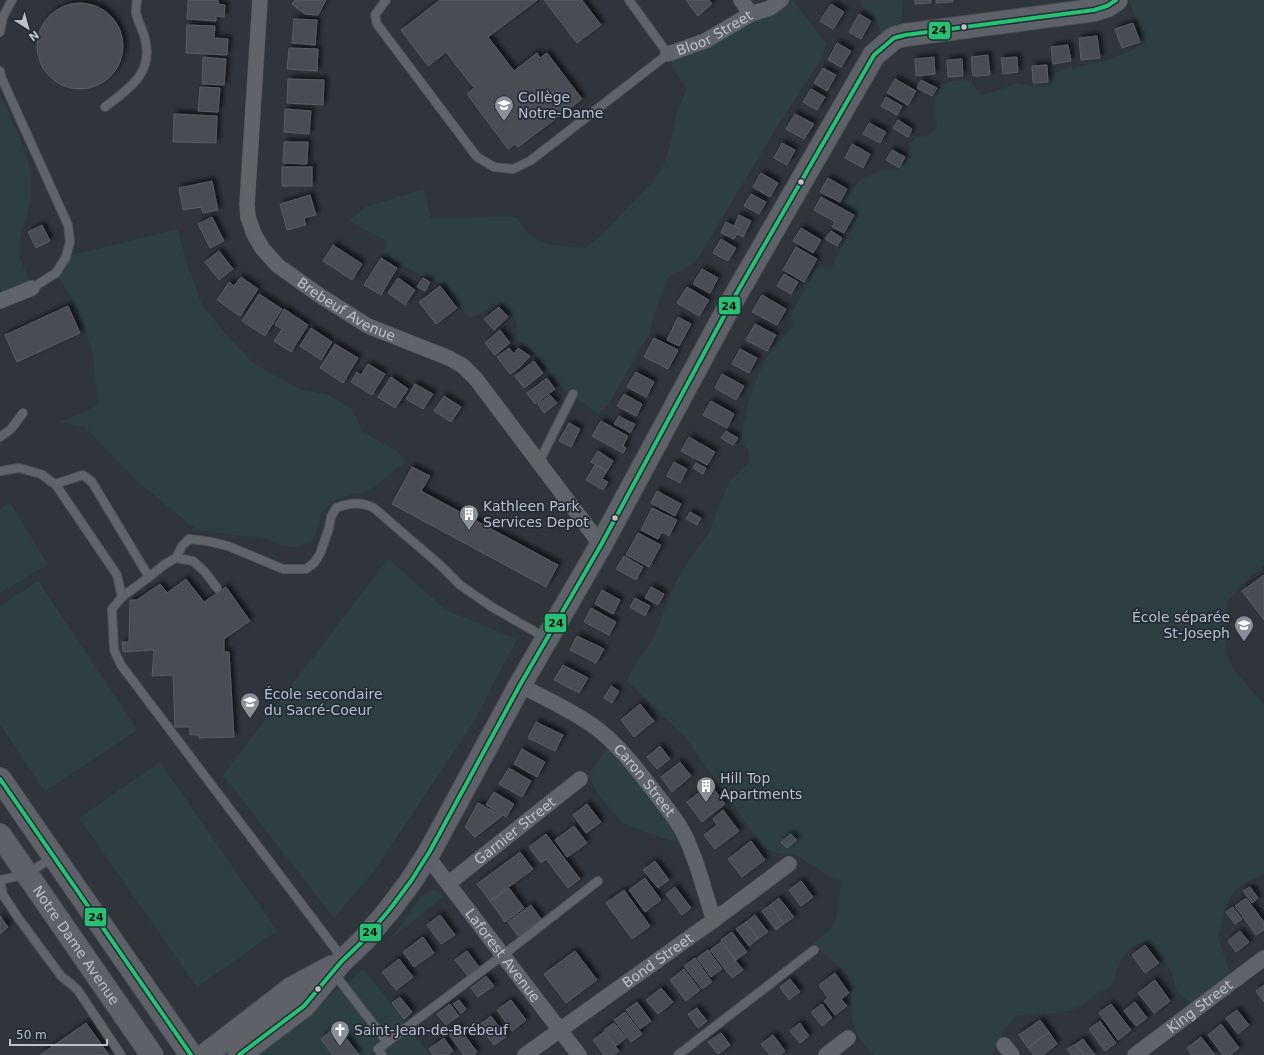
<svg xmlns="http://www.w3.org/2000/svg" width="1264" height="1055" viewBox="0 0 1264 1055" font-family="'DejaVu Sans',sans-serif">
<defs>
<filter id="shadow"><feDropShadow dx="3.5" dy="-3.5" stdDeviation="2" flood-color="#0009"/></filter>
</defs>
<rect width="100%" height="100%" fill="#30353b"/>
<g fill="#2e3f41">
<path d="M782 0H792L826 43 823 56 777 127 696 261 680 272 669 276 656 309 649 334 609 403 599 414 565 391 539 358 517 338C520 322 511 310 499 300L483 313 469 318 446 285 429 279 382 255 387 241 349 221 366 207 424 189 431 218 516 217 528 234 546 244 586 248 601 236 653 181 664 165 673 133 677 110 687 90 673 68 668 55Z"/>
<polygon points="861,0 903,0 900,36 882,34 873,16 861,5"/>
<path d="M1129 0H1264V565L1246 581 1227 602 1225 653 1235 671 1264 705V874L1247 882 1234 891 1224 910 1218 938 1233 981 1195 1008 1178 992 1170 969 1154 947 1145 941C1121 948 1119 966 1111 986L1097 993 1083 1005 1070 1011 1054 1013 1017 1015 1003 1031 992 1055H874C860 1040 852 1030 851 1009 850 998 852 988 848 978 843 968 834 963 826 956 821 952 817 947 813 943 820 937 830 932 834 923 839 915 840 892 841 882L825 874 796 855 778 853 764 848 685 737 627 681 631 671 654 638 674 585 692 555 710 532 719 505 730 481 750 461 748 450 741 438 749 399 764 361 778 343 793 326 791 314 817 268 832 267 841 248 859 214 843 205 859 181 881 170H898L907 160 910 144 916 137 928 136 937 127C933 109 934 103 940 85L955 81 972 80 973 85 980 95 994 92 1017 83 1035 87 1052 85 1055 72C1071 67 1086 66 1101 62 1117 58 1131 51 1145 43Z"/>
<polygon points="0,94 22,143 31,172 31,200 20,239 20,258 32,287 4,298 0,288"/>
<polygon points="178,229 185,259 202,305 225,333 253,363 301,390 327,394 352,409 363,432 397,451 406,461 366,493 354,493 337,499 322,512 314,540 307,544 295,547 282,546 268,539 197,530 138,482 85,427 59,422 85,412 98,404 92,349 77,307 55,272 65,257"/>
<polygon points="10,503 48,564 0,593 0,509"/>
<polygon points="388,559 446,610 517,639 472,725 373,872 334,918 223,775"/>
<polygon points="38,581 137,730 45,791 0,724 0,606"/>
<polygon points="610,744 686,844 663,838 624,824 601,798 588,776"/>
<polygon points="160,762 277,931 197,987 79,818"/>
<path d="M431 890 438 891 443 897 388 941C394 933 402 925 408 916 415 906 419 895 431 890Z"/>
<polygon points="364,969 430,1055 250,1055 310,1012"/>
</g>
<g fill="#494d53" stroke="#585c62" filter="url(#shadow)">
<polygon points="188,0 218,0 218,4 225,5 224,17 216,16 216,21 187,19"/>
<polygon points="295,0 326,0 318,15 305,14 292,4"/>
<polygon points="440,0 537,0 488,37 514,71 537,53 540,58 547,53 582,99 518,147 515,144 508,149 467,94 474,88 446,52 428,66 401,30"/>
<polygon points="544,0 582,0 601,25 577,43"/>
<polygon points="686,0 709,0 712,4 698,16"/>
<polygon points="915,0 931,0 931,3 915,4"/>
<polygon points="936,0 953,0 953,2 936,3"/>
<circle cx="80" cy="46" r="43"/>
<polygon points="831,4 844,12 833,29 820,21"/>
<polygon points="859,14 871,21 861,39 849,32"/>
<polygon points="294,19 317,20 315,45 292,43"/>
<polygon points="1133,23 1140,42 1122,48 1115,29"/>
<polygon points="187,25 215,26 214,38 228,39 227,55 186,53"/>
<polygon points="1097,36 1100,58 1081,60 1079,38"/>
<polygon points="837,43 851,51 841,67 828,60"/>
<polygon points="1068,45 1071,61 1053,64 1051,47"/>
<polygon points="289,48 318,49 317,71 287,69"/>
<polygon points="988,55 990,75 973,76 971,57"/>
<polygon points="203,57 226,59 224,85 202,84"/>
<polygon points="934,57 935,74 916,76 915,59"/>
<polygon points="1017,57 1018,72 1003,74 1001,58"/>
<polygon points="962,59 963,76 948,77 947,60"/>
<polygon points="1047,65 1048,82 1033,83 1032,66"/>
<polygon points="823,68 836,75 827,91 814,83"/>
<polygon points="288,79 324,80 323,105 287,103"/>
<polygon points="895,79 916,91 908,105 887,93"/>
<polygon points="921,80 937,88 932,96 917,88"/>
<polygon points="200,87 220,88 218,112 198,111"/>
<polygon points="811,89 825,97 817,110 803,102"/>
<polygon points="886,97 902,106 897,115 881,106"/>
<polygon points="285,109 311,111 309,134 284,132"/>
<polygon points="174,114 217,116 216,143 173,142"/>
<polygon points="795,114 814,124 804,139 786,129"/>
<polygon points="898,120 912,129 908,137 893,128"/>
<polygon points="869,123 886,132 880,143 863,134"/>
<polygon points="284,142 308,142 307,164 283,163"/>
<polygon points="782,143 795,150 787,165 774,158"/>
<polygon points="852,144 870,154 863,168 845,158"/>
<polygon points="892,150 905,157 899,168 886,160"/>
<rect x="282" y="167" width="30" height="19"/>
<polygon points="761,173 778,183 770,197 753,187"/>
<polygon points="828,178 847,189 840,202 820,192"/>
<polygon points="212,181 218,210 203,213 201,207 183,210 179,188"/>
<polygon points="751,194 766,202 759,214 744,206"/>
<polygon points="310,195 316,215 304,218 306,225 287,230 280,204"/>
<polygon points="821,197 854,215 844,233 832,227 835,222 814,210"/>
<polygon points="739,215 751,221 743,237 737,234 740,229 734,226"/>
<polygon points="212,217 224,241 210,248 198,224"/>
<polygon points="726,222 740,229 734,239 721,233"/>
<polygon points="42,225 50,241 36,248 28,232"/>
<polygon points="801,228 821,240 813,253 793,241"/>
<polygon points="831,231 842,238 837,246 825,239"/>
<polygon points="721,239 736,248 728,261 713,253"/>
<polygon points="333,245 362,264 352,280 323,261"/>
<polygon points="796,247 817,259 804,282 783,270"/>
<polygon points="219,251 233,269 219,280 205,262"/>
<polygon points="381,258 397,268 381,295 364,285"/>
<polygon points="702,269 718,278 710,293 693,284"/>
<polygon points="784,274 798,282 791,294 777,286"/>
<polygon points="241,277 258,289 240,316 217,300 229,282 234,286"/>
<polygon points="398,278 415,290 405,305 388,293"/>
<polygon points="423,278 430,282 425,291 417,287"/>
<polygon points="440,286 457,308 436,324 419,302"/>
<polygon points="687,287 709,300 699,316 677,303"/>
<polygon points="259,294 282,309 265,336 242,321"/>
<polygon points="762,295 786,309 777,325 752,312"/>
<polygon points="68,306 80,333 17,362 5,335"/>
<polygon points="499,307 508,317 494,330 484,319"/>
<polygon points="284,309 308,325 291,352 274,341 282,329 275,325"/>
<polygon points="678,317 691,324 679,346 667,340"/>
<polygon points="755,324 776,335 767,351 746,340"/>
<polygon points="311,328 332,342 321,360 300,346"/>
<polygon points="500,330 510,343 495,355 485,343"/>
<polygon points="654,338 678,350 668,369 644,357"/>
<polygon points="335,344 358,358 343,383 320,368"/>
<polygon points="509,348 514,354 518,348 530,356 520,367 510,374 497,357"/>
<polygon points="740,349 757,358 749,373 732,364"/>
<polygon points="534,361 543,373 524,388 515,376"/>
<polygon points="368,364 385,374 372,395 351,382 357,372 361,375"/>
<polygon points="636,372 654,382 646,397 627,387"/>
<polygon points="722,374 744,386 736,400 715,388"/>
<polygon points="391,377 408,389 395,408 378,397"/>
<polygon points="547,378 555,389 535,404 527,393"/>
<polygon points="415,384 433,394 423,409 406,399"/>
<polygon points="624,394 642,404 636,416 617,406"/>
<polygon points="550,395 557,403 544,413 538,404"/>
<polygon points="444,396 461,407 451,422 434,411"/>
<polygon points="711,401 734,414 727,428 703,415"/>
<polygon points="619,416 628,421 624,429 614,424"/>
<polygon points="601,421 628,436 623,446 626,448 623,453 592,436"/>
<polygon points="628,421 635,424 630,433 624,429"/>
<polygon points="569,423 580,429 571,447 559,441"/>
<polygon points="726,431 738,438 733,445 721,438"/>
<polygon points="689,437 715,452 707,465 681,451"/>
<polygon points="598,451 613,461 607,471 591,462"/>
<polygon points="674,462 687,469 680,483 667,476"/>
<polygon points="696,463 706,468 703,474 693,468"/>
<polygon points="595,465 607,471 602,479 608,482 603,490 586,480"/>
<polygon points="412,467 430,476 421,491 558,565 546,587 392,504"/>
<polygon points="657,491 681,504 675,516 651,503"/>
<polygon points="652,508 677,520 669,536 662,532 658,539 641,530"/>
<polygon points="690,512 701,518 697,525 686,519"/>
<polygon points="638,533 661,545 649,567 626,555"/>
<polygon points="624,556 643,567 636,580 616,569"/>
<polygon points="1264,575 1264,620 1242,591"/>
<polygon points="186,579 204,602 226,587 250,621 224,639 224,652 229,652 234,737 199,738 199,735 190,735 190,727 175,727 173,675 152,676 154,650 123,652 122,642 129,642 130,600 137,600 160,584 167,593"/>
<polygon points="651,587 664,594 658,605 645,598"/>
<polygon points="602,590 620,600 613,614 595,604"/>
<polygon points="635,598 650,606 645,616 630,607"/>
<polygon points="591,608 616,622 609,635 584,622"/>
<polygon points="577,636 604,649 596,663 570,650"/>
<polygon points="563,665 588,678 579,693 554,680"/>
<polygon points="611,686 619,691 612,703 604,698"/>
<polygon points="640,704 654,721 634,737 621,720"/>
<polygon points="536,722 563,735 555,751 528,738"/>
<polygon points="660,746 670,759 657,769 647,757"/>
<polygon points="522,749 545,762 537,777 514,764"/>
<polygon points="680,762 691,776 672,792 661,777"/>
<polygon points="509,768 531,781 522,797 499,784"/>
<polygon points="710,784 725,804 702,822 687,802"/>
<polygon points="494,792 514,804 506,817 486,805"/>
<polygon points="478,803 502,816 475,837 465,827"/>
<polygon points="587,804 601,822 586,833 573,815"/>
<polygon points="723,810 739,831 715,849 704,835 717,825 713,819"/>
<polygon points="574,826 587,843 567,857 555,840"/>
<polygon points="546,834 580,879 568,888 546,859 541,863 529,847"/>
<polygon points="791,834 797,840 787,848 781,842"/>
<polygon points="751,841 765,860 742,877 728,859"/>
<polygon points="520,852 533,869 490,901 477,884"/>
<polygon points="655,861 669,880 658,888 643,870"/>
<polygon points="645,878 661,900 645,912 629,890"/>
<polygon points="801,881 813,897 801,906 789,890"/>
<polygon points="675,887 691,908 682,915 666,894"/>
<polygon points="1250,887 1258,898 1252,903 1243,891"/>
<polygon points="509,888 524,908 505,922 490,901"/>
<polygon points="624,890 650,926 632,939 606,903"/>
<polygon points="779,898 794,917 784,924 770,905"/>
<polygon points="1246,898 1264,922 1264,930 1256,935 1235,906"/>
<polygon points="531,905 541,919 518,936 508,922"/>
<polygon points="770,905 784,924 776,930 762,911"/>
<polygon points="1233,907 1242,919 1235,924 1226,912"/>
<polygon points="440,915 455,935 441,944 427,925"/>
<polygon points="755,915 768,932 758,939 746,922"/>
<polygon points="0,916 8,927 0,934"/>
<polygon points="746,922 758,939 749,946 736,929"/>
<polygon points="1240,931 1249,942 1236,952 1228,941"/>
<polygon points="732,932 747,952 736,960 721,940"/>
<polygon points="423,937 434,953 414,967 403,952"/>
<polygon points="721,942 743,970 732,978 710,950"/>
<polygon points="1145,945 1159,963 1145,973 1132,955"/>
<polygon points="708,950 722,969 711,977 697,958"/>
<polygon points="467,951 479,967 468,976 455,960"/>
<polygon points="575,951 597,980 566,1003 544,974"/>
<polygon points="695,958 712,982 702,989 684,966"/>
<polygon points="399,959 413,977 396,990 382,972"/>
<polygon points="684,969 700,990 686,1001 670,980"/>
<polygon points="835,973 849,993 841,999 847,1006 835,1015 824,1001 828,998 819,985"/>
<polygon points="486,976 494,986 478,997 471,988"/>
<polygon points="790,979 800,992 789,1000 780,987"/>
<polygon points="1155,980 1170,1001 1154,1013 1138,993"/>
<polygon points="1264,985 1264,1002 1256,991"/>
<polygon points="661,988 673,1002 658,1014 646,1000"/>
<polygon points="400,997 412,1012 404,1019 392,1003"/>
<polygon points="459,1000 466,1009 461,1014 453,1004"/>
<polygon points="511,1000 526,1020 512,1031 497,1010"/>
<polygon points="637,1002 651,1021 640,1029 626,1010"/>
<polygon points="1135,1002 1147,1018 1136,1026 1124,1011"/>
<polygon points="450,1004 459,1016 446,1025 437,1014"/>
<polygon points="822,1004 832,1018 822,1026 811,1012"/>
<polygon points="1111,1004 1131,1030 1118,1040 1099,1013"/>
<polygon points="697,1008 707,1021 698,1028 688,1014"/>
<polygon points="1237,1010 1249,1025 1238,1034 1226,1018"/>
<polygon points="625,1012 642,1034 631,1042 614,1020"/>
<polygon points="491,1016 506,1037 494,1045 479,1025"/>
<polygon points="1040,1020 1049,1032 1028,1048 1019,1035"/>
<polygon points="1100,1021 1116,1043 1105,1051 1089,1029"/>
<polygon points="86,1023 109,1055 40,1055"/>
<polygon points="614,1023 626,1038 616,1046 604,1030"/>
<polygon points="800,1023 809,1036 800,1043 790,1031"/>
<polygon points="1221,1024 1239,1048 1230,1055 1223,1055 1208,1035"/>
<polygon points="337,1026 359,1055 333,1055 321,1039"/>
<polygon points="458,1026 477,1052 474,1055 464,1055 448,1033"/>
<polygon points="604,1032 619,1051 613,1055 604,1055 593,1040"/>
<polygon points="1049,1032 1057,1044 1043,1055 1034,1055 1028,1048"/>
<polygon points="721,1033 730,1045 718,1054 708,1042"/>
<polygon points="773,1035 785,1051 780,1055 770,1055 761,1044"/>
<polygon points="1201,1037 1215,1055 1192,1055 1187,1048"/>
<polygon points="444,1038 453,1051 447,1055 433,1055 429,1049"/>
<polygon points="1083,1039 1095,1055 1084,1055 1076,1044"/>
<polygon points="1076,1044 1084,1055 1072,1055 1067,1049"/>
</g>
<g fill="none" stroke-linecap="round" stroke-linejoin="round">
<defs>
<g id="lane">
<polyline points="386,0 375,15 377,24 477,157 494,167 513,169 530,161 668,54 629,0"/>
<polyline points="0,32 3,17 12,0"/>
<polyline points="0,71 2,79 68,225 70,242 66,257 56,273 32,288"/>
<path d="M105 107C128 89 154 74 145 39 143 30 138 22 136 13 136 9 136 4 137 0"/>
<polyline points="0,437 11,429 23,413"/>
<polyline points="539,462 573,394"/>
<polyline points="0,471 19,468 41,474 56,485 117,575 122,597"/>
<polyline points="55,484 83,475 92,482 149,577 122,597 112,609 114,650 121,665 343,959"/>
<path d="M176 558 182 546 189 539 207 541 228 546 283 569H306L314 563 320 554 329 528 331 517 336 508C349 503 361 501 374 508L440 565 460 585 492 607 546 638"/>
<polyline points="149,577 165,564 176,558 193,561 205,572 217,588"/>
<polyline points="0,880 3,895 19,919 61,976 77,989 121,1055"/>
<polyline points="0,880 27,874 53,857"/>
<polyline points="333,972 387,1042"/>
<polyline points="382,1055 378,1049 503,955 598,881"/>
<polyline points="678,1055 814,950"/>
</g>
<g id="street">
<path id="s1" d="M260 0 247 204 248 217 254 234 262 248 277 265 319 295 368 326 449 358 463 366 476 379 601 545"/>
<polyline points="741,0 751,14"/>
<path id="s2" d="M668 54 705 41 751 14 770 8 781 0"/>
<polyline points="0,301 32,288"/>
<path id="s3" d="M520 685C544 698 569 709 592 725 619 744 640 773 660 799 668 810 678 821 684 834 698 861 704 892 714 920"/>
<path id="s4" d="M427 856 579 1055"/>
<path id="s5" d="M449 883 580 779"/>
<polyline points="1004,1045 1012,1055"/>
<path id="s6" d="M525 1055 714 920 789 864"/>
<polyline points="826,1055 848,1038"/>
<path id="s7" d="M1135 1055 1264 958"/>
</g>
<g id="secondary">
<polyline points="0,779 191,1055"/>
<path id="s8" d="M0 835 152 1055"/>
<polyline points="205,1055 292,988 331,967"/>
<polyline points="239,1055 304,1006 341,962 364,940 390,909 411,881 430,851 520,685 601,545 731,303 874,55 894,38 905,35 1094,10 1107,6 1116,0"/>
</g>
</defs>
<use href="#lane" stroke="#4e5156" stroke-width="10"/>
<use href="#street" stroke="#4e5156" stroke-width="16"/>
<use href="#secondary" stroke="#4e5156" stroke-width="24"/>
<use href="#lane" stroke="#606368" stroke-width="8"/>
<use href="#street" stroke="#606368" stroke-width="15"/>
<use href="#secondary" stroke="#5e6268" stroke-width="22"/>
<defs>
<g id="bus-1">
<polyline points="0,779 191,1055"/>
<polyline points="239,1055 304,1006 341,962 364,940 390,909 411,881 430,851 520,685 601,545 731,303 874,55 894,38 905,35 1094,10 1107,6 1116,0"/>
</g>
</defs>
<use href="#bus-1" stroke="#232b36" stroke-width="7"/>
<use href="#bus-1" stroke="#26c172" stroke-width="4"/>
</g>
<defs>
<symbol id="school-pin" viewBox="-11 -11 22 30"><path d="M0 17L-7.5 6A9.5 9.5 0 1 1 7.5 6Z" fill="#8b9098" stroke="#232b36"/><path d="M0-5L7-2L0 1L-7-2ZM-4 1L0 2.5L4 1V4Q0 6-4 4Z" fill="#fff"/></symbol>
<symbol id="building-pin" viewBox="-11 -11 22 30"><path d="M0 17L-7.5 6A9.5 9.5 0 1 1 7.5 6Z" fill="#8b9098" stroke="#232b36"/><path d="M-4-6H4V6H1V3H-1V6H-4ZM-2.5-4.3h1.7v1.8h-1.7ZM.8-4.3h1.7v1.8H.8ZM-2.5-1h1.7V.8h-1.7ZM.8-1h1.7V.8H.8Z" fill="#fff"/></symbol>
<symbol id="church-pin" viewBox="-11 -11 22 30"><path d="M0 17L-7.5 6A9.5 9.5 0 1 1 7.5 6Z" fill="#8b9098" stroke="#232b36"/><path d="M-1.2-6h2.4v3.5h3.3v2.4h-3.3V6h-2.4V-.1h-3.3v-2.4h3.3Z" fill="#fff"/></symbol>
</defs>
<g fill-rule="evenodd">
<use href="#school-pin" x="493" y="94" width="22" height="30"/>
<use href="#building-pin" x="458" y="503" width="22" height="30"/>
<use href="#school-pin" x="1233" y="614" width="22" height="30"/>
<use href="#school-pin" x="239" y="691" width="22" height="30"/>
<use href="#building-pin" x="695" y="775" width="22" height="30"/>
<use href="#church-pin" x="329" y="1019" width="22" height="30"/>
</g>
<g fill="#bcc1ca" stroke="#232b36" stroke-width="1.5">
<circle cx="964" cy="27" r="3.5"/>
<circle cx="801" cy="182" r="3.5"/>
<circle cx="615" cy="518" r="3.5"/>
<circle cx="318" cy="989" r="3.5"/>
</g>
<g text-anchor="middle" dominant-baseline="central" stroke-width="3.5" stroke-linejoin="round" paint-order="stroke">
<g font-size="14" fill="#bcc1ca" stroke="#232b36">
<text stroke="none"><textPath href="#s2" startOffset="51">Bloor Street</textPath></text>
<text stroke="none"><textPath href="#s1" startOffset="357">Brebeuf Avenue</textPath></text>
<text stroke="none"><textPath href="#s3" startOffset="159">Caron Street</textPath></text>
<text stroke="none"><textPath href="#s5" startOffset="84">Garnier Street</textPath></text>
<text stroke="none"><textPath href="#s8" startOffset="134">Notre Dame Avenue</textPath></text>
<text stroke="none"><textPath href="#s4" startOffset="125">Laforest Avenue</textPath></text>
<text stroke="none"><textPath href="#s6" startOffset="163">Bond Street</textPath></text>
<text stroke="none"><textPath href="#s7" startOffset="81">King Street</textPath></text>
</g>
<g font-size="14" fill="#bcc1ca" stroke="#232b36" text-anchor="start">
<text x="518" y="97">Collège<tspan x="518" dy="16">Notre-Dame</tspan></text>
<text x="483" y="506">Kathleen Park<tspan x="483" dy="16">Services Depot</tspan></text>
<text x="1230" y="617" text-anchor="end">École séparée<tspan x="1230" dy="16">St-Joseph</tspan></text>
<text x="264" y="694">École secondaire<tspan x="264" dy="16">du Sacré-Coeur</tspan></text>
<text x="720" y="778">Hill Top<tspan x="720" dy="16">Apartments</tspan></text>
<text x="354" y="1030">Saint-Jean-de-Brébeuf</text>
</g>
</g>
<g stroke="#232b36" stroke-width="1.5">
<rect x="928" y="21" width="23" height="19" rx="4" fill="#26c172"/>
<rect x="718" y="296" width="23" height="19" rx="4" fill="#26c172"/>
<rect x="544" y="613" width="23" height="20" rx="4" fill="#26c172"/>
<rect x="84" y="907" width="23" height="20" rx="4" fill="#26c172"/>
<rect x="359" y="923" width="23" height="19" rx="4" fill="#26c172"/>
</g>
<g font-size="11" text-anchor="middle" font-weight="bold" fill="#111">
<text x="939" y="34">24</text>
<text x="729" y="310">24</text>
<text x="556" y="627">24</text>
<text x="96" y="921">24</text>
<text x="370" y="936">24</text>
</g>
<g transform="translate(28 28) rotate(143)" stroke="#232b36" stroke-width="3" paint-order="stroke">
<path d="M0-3L7 15L0 10L-7 15Z" fill="#bcc1ca"/>
<text y="-6" font-size="11" font-weight="bold" text-anchor="middle" fill="#bcc1ca">N</text>
</g>
<path d="M10 1039v6h97v-6" fill="none" stroke="#bcc1ca" stroke-width="2"/>
<text x="16" y="1039" font-size="12" fill="#bcc1ca" stroke="#232b36" stroke-width="3" paint-order="stroke">50 m</text>
</svg>
